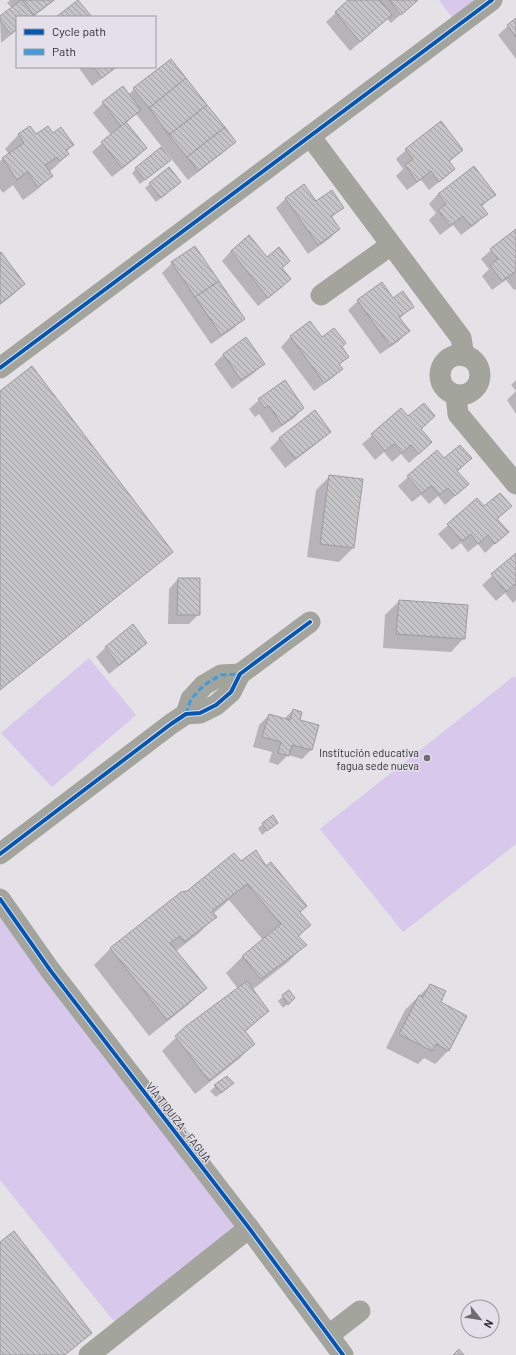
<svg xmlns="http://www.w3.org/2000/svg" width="516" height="1355" viewBox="0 0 516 1355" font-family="Barlow,sans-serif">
<defs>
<pattern id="building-back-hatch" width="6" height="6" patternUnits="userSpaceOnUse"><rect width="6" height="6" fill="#c5c4c7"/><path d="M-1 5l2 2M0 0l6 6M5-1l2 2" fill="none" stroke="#a0a0a2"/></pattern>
</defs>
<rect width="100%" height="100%" fill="#e4e2e7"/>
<g fill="#d7c8ec">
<polygon points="439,0 492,0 458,25"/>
<polygon points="89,658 136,715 52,787 1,733"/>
<polygon points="514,676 516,678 516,844 403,932 320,829"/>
<polygon points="0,899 249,1228 121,1330 0,1180"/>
</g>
<g fill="#0003">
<polygon points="10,0 55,0 33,17 17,17 17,30 1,43 0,18 12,8 7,3"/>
<polygon points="350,0 417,0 391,23 387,19 350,51 326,22"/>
<polygon points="516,19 516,59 498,35"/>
<polygon points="80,67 117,67 92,86 79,68"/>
<polygon points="123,88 128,95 134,89 234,142 225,151 188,180 136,114 126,123 145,148 136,158 112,177 92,152 111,135 93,113 103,103"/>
<polygon points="29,127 36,136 73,145 66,152 68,154 54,168 49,172 51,175 38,189 23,200 13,185 3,193 0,189 0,161 9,154 5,149 18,135"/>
<polygon points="406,150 462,150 449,162 454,169 444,178 429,190 421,180 407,190 396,176 403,169 396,159"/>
<polygon points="170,160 140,184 132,173 136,169"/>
<polygon points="474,167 494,195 481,207 486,214 477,223 461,235 453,225 440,235 429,220 436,213 429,204 438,194"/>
<polygon points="150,184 175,186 156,202 145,188"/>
<polygon points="286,198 342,208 331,218 339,229 329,239 308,254 276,208"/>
<polygon points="516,230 516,289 514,290 506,280 492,290 482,276 489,269 481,259 491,250"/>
<polygon points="194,248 243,319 234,328 211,344 162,273 172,263"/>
<polygon points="231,251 267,258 281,268 290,279 280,289 258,306 222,261"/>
<polygon points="0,254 24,284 14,294 0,305"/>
<polygon points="393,300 412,307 399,319 408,331 399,341 380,354 348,310 358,301"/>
<polygon points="310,322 322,338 341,347 347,357 339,365 342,369 332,378 314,391 281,347 290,337"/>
<polygon points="246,338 264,363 254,373 232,389 214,364 223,355"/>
<polygon points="516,380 516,414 507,400 516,391 511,385"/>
<polygon points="0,392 172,552 0,690"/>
<polygon points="259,400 303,408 294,418 272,433 259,414 255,417 249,409"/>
<polygon points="401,410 420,429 421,452 409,463 401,454 392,462 384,452 375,460 362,444"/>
<polygon points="330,432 320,441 285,468 270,448 280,438"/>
<polygon points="471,458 457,472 468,484 445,505 438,496 429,504 421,495 412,502 398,486 408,477 444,460"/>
<polygon points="330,476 362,480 353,548 339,562 307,557 316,490"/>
<polygon points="477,500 484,508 510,506 496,519 507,532 485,553 478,544 468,552 461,543 452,550 438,534"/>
<polygon points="516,554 516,600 513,603 505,593 496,601 482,585"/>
<polygon points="178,579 199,614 189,624 168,624 169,589"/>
<polygon points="399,601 464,638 451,652 383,648 385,615"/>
<polygon points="133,626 146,643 137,652 109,674 96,657 105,648"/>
<polygon points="293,710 299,721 318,726 311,750 302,759 288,755 278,765 269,762 272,752 253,747 259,725 269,715 284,719"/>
<polygon points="273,816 277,822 262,835 258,828"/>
<polygon points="241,863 299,912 310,925 298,937 305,945 288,962 252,990 268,1011 245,1032 254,1044 240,1058 195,1094 162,1051 187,1027 238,989 226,973 243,956 263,940 229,900 213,914 215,917 198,934 175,952 205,988 188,1005 149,1036 94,965 111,948 187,892"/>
<polygon points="430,985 439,1003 449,1050 435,1064 424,1058 418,1064 386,1048 405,1010"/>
<polygon points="288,991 294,998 283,1008 278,1001"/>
<polygon points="227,1077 228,1088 216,1097 210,1091"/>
</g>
<g fill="url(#building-back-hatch)" stroke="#9c9b9e">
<polygon points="21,0 22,0 34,15 32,17 17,17 17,29 11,34 0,21 0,16"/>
<polygon points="22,0 54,0 34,15"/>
<polygon points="78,0 92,17 56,17"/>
<polygon points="348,0 380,0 392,15 360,42 335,12"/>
<polygon points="389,0 418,0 401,15"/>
<polygon points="516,18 516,37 507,25"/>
<polygon points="171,59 186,78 149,108 133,88"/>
<polygon points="94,67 116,67 102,78"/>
<polygon points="186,78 207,105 169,135 149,108"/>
<polygon points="123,86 141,110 121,126 102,102"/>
<polygon points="207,105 225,127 187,157 169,135"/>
<polygon points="441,121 463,150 449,161 455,169 439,182 431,171 417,182 405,165 413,159 405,149"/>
<polygon points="126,122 147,148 122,168 101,142"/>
<polygon points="30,126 36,134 48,126 53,133 61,127 74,145 66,150 69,154 60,161 57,157 45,165 53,176 38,187 27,172 17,180 2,158 24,143 18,134"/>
<polygon points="225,127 236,142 198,171 187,157"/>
<polygon points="161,147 171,160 145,180 135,168"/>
<polygon points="474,166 496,195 481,205 488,214 471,226 463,216 450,226 438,210 446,204 438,194"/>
<polygon points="169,167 181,182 161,198 149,183"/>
<polygon points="304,184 316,201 332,190 344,208 331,216 340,229 318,245 285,198"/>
<polygon points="516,229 516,271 502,281 490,265 498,259 490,249"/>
<polygon points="249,235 267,257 279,247 290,261 282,268 291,279 268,298 231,251"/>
<polygon points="195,246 219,281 195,297 171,262"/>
<polygon points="1,252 25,284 0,304 0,253"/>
<polygon points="219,281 245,319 221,335 195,297"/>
<polygon points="382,282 393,298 403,291 414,307 399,317 410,331 390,346 357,300"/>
<polygon points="310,321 322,337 334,328 346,343 342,347 349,357 339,364 343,369 324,383 290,336"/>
<polygon points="246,337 265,364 241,380 223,354"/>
<polygon points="32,366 173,552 0,690 0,391"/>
<polygon points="285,380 304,408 282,425 269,406 265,408 258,399"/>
<polygon points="424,403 435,416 421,429 432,442 419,454 411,445 402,453 394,444 385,451 371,434 401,408 408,416"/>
<polygon points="315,410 331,432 295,459 279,438"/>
<polygon points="460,445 472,458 457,471 469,484 455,496 448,488 439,495 431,486 422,493 407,476 437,450 444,458"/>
<polygon points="329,475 363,479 354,548 320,544"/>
<polygon points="500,493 512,506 497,519 509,532 495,544 488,535 478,544 471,534 462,541 447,524 477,498 484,506"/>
<polygon points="516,553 516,586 515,584 506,592 491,574"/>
<polygon points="178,578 200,578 200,615 177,615"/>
<polygon points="399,600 468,605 465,639 396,634"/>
<polygon points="133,624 147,643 119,665 105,647"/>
<polygon points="293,709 302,712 300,720 319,725 312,750 292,745 289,756 278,753 281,742 262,737 269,714 290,720"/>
<polygon points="273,815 278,823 267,831 262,823"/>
<polygon points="256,850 266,866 271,862 307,906 300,912 311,925 298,936 307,945 261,979 242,956 281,924 247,884 212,911 217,917 184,942 180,936 170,943 207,988 167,1020 110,948 181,892 187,891 234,853 241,861"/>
<polygon points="247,981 269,1011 245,1031 255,1044 209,1081 175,1036 186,1026"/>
<polygon points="430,984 446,991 441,1002 467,1016 449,1051 436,1044 432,1051 399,1034 419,995 423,997"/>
<polygon points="289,990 295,998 288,1005 282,995"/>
<polygon points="227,1076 234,1083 221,1093 214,1085"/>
<polygon points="14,1231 92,1333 65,1355 0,1355 0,1242"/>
<polygon points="459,1349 464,1355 453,1355"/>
</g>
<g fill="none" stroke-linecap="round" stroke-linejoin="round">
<g stroke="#a3a49b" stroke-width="21">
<polyline points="310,136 461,338 464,356"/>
<polyline points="321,295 391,245"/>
<circle cx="460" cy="375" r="20"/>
<polyline points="0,368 492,0"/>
<polyline points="456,395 458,414 516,484"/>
<polyline points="186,714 191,699 204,685 221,675 240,674"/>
<polyline points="0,854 171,724 186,714 200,713 216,705 231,692 240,674 310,622"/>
<polyline points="0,899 50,970 249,1228 343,1355"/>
<polyline points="329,1335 360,1311"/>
<polyline points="89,1355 249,1228"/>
</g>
<polyline stroke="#3d9de1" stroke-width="3" stroke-dasharray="6 3" stroke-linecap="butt" points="186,714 191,699 204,685 221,675 240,674"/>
<defs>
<g id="cycleway">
<polyline points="0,368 492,0"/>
<polyline points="0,854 171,724 186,714 200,713 216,705 231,692 240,674 310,622"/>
<polyline points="0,899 50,970 249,1228 343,1355"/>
</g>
</defs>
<use href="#cycleway" stroke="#e4e0e9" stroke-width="6"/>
<use href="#cycleway" stroke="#0057b8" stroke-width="4"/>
</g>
<circle fill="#6e6c71" stroke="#e4e0e9" stroke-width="1.5" cx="427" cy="758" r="4"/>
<g text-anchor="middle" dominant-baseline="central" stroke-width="3" stroke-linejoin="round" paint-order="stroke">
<g font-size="11" fill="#2f2d31" stroke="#e4e0e9" text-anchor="end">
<text x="419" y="752">Institución educativa<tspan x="419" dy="13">fagua sede nueva</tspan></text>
</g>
<g font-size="11" fill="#2f2d31" stroke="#e4e0e9">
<text transform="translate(179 1122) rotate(52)">VÍA TIQUIZA - FAGUA</text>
</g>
</g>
<rect x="16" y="16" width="140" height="52" fill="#e4e0e9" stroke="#9c989f"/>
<rect x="24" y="29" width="20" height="6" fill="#0057b8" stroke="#9c989f"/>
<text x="52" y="36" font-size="12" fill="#2f2d31">Cycle path</text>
<rect x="24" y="49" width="20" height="6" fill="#3d9de1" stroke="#9c989f"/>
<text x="52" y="56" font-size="12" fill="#2f2d31">Path</text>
<g transform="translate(480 1319) rotate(120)"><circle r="19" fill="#e4e0e9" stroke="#9c989f"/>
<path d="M0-3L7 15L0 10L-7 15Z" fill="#6e6c71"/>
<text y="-6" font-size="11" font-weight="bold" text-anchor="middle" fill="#2f2d31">N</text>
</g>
</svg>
